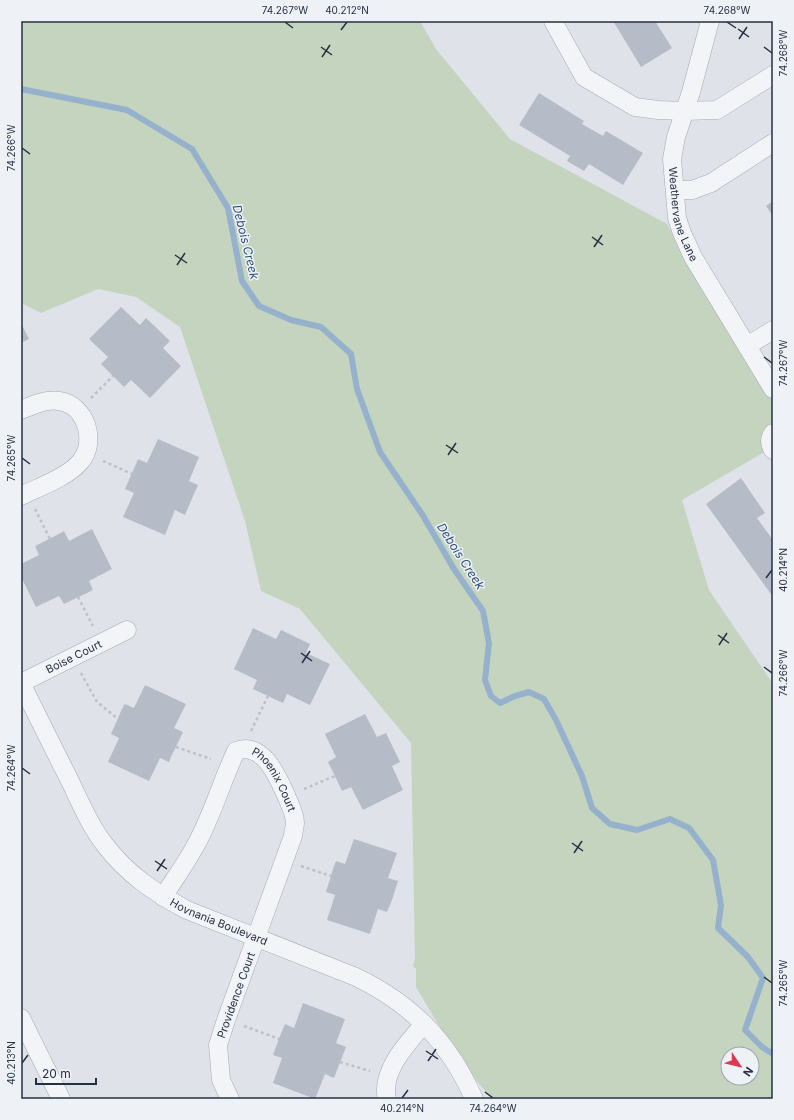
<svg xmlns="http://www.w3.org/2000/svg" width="794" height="1120" viewBox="0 0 794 1120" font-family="Inter,sans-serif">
<rect width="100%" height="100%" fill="#dfe3e9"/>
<path fill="#c4d4bf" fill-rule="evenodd" d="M21 21H420L436 49 510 139 667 224 773 399V447L682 500 709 590 773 684V1099H492L460 1061 416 987V969L413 966 415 959 411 743 300 609 261 591 245 521 180 327 136 297 98 289 41 313 21 303ZM728 1054H752V1078H728Z"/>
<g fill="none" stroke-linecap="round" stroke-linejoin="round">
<polyline stroke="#96b1cc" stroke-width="6" points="21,89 127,110 192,149 228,208 242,281 259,306 291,320 321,327 351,354 357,389 380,452 422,514 454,569 483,611 489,643 485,680 491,696 500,703 515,696 529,692 544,699 556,720 582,776 592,808 610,824 637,830 670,819 689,828 713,860 721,905 718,928 748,957 763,978 745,1030 762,1047 773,1054"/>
</g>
<g fill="#b5bcc7">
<polygon points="613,21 655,21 672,48 641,67"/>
<polygon points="539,93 584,121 582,124 603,136 606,131 643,153 623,185 589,164 584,171 567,161 570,156 519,125"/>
<polygon points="773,201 773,216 766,206"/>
<polygon points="121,307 140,325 146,318 170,341 163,348 181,366 150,398 131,380 124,387 101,364 108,357 89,339"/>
<polygon points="21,323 29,339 21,343"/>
<polygon points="158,439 199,457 189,481 198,485 187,510 185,515 175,510 165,535 123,517 134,493 125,489 136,464 138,459 147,463"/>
<polygon points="741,478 765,513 757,518 773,540 773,597 706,504"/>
<polygon points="92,529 112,569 89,581 93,590 64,604 59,596 36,607 21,577 21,564 39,555 35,546 59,534 64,531 69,541"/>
<polygon points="253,628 276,639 281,630 310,644 306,653 330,664 310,705 287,694 283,703 253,689 257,680 234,669"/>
<polygon points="145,685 186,704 174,728 183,732 171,757 169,762 160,758 149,781 108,762 119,738 111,734 122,709 125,704 134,708"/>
<polygon points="365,714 377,737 386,733 400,762 392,766 403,790 363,810 351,787 342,791 335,776 328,762 336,757 325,734"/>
<polygon points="354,839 397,853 388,878 398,881 392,900 387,912 378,909 370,934 327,920 335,895 326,892 334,866 336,861 345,864"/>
<polygon points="303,1003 345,1019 336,1043 346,1047 334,1078 325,1074 315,1099 273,1083 282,1058 273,1055 280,1036 285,1024 294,1028"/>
</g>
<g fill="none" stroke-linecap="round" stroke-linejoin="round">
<defs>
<g id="street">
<polyline points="553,21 584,77 635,107 658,110 684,111 717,110 773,75"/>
<path id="s1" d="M710 21 691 92 676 137 672 159 677 218 682 233 693 257 773 389"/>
<polyline points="675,190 692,190 711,183 773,143"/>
<polyline points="747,346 773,330"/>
<path d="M21 410C33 405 46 399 59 401 86 405 97 441 81 461 68 477 39 487 21 496"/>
<path d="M773 433C769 439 769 443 773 450"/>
<path id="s2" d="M21 683C37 715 53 748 70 781 80 802 90 826 105 845 127 874 155 893 187 910L356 977C412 1004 449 1042 474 1099"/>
<path id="s3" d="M21 683 127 630"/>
<path id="s4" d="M163 897C175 878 190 858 200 837 214 809 223 779 236 751 262 741 277 775 285 793 289 803 295 813 295 823 295 827 293 832 293 836L226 1020 218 1045 221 1080 230 1099"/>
<polyline points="21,1018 61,1099"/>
<path d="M387 1099C380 1072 408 1042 424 1024"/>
</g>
</defs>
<use href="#street" stroke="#a4aab4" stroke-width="19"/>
<g stroke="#bdc1c8" stroke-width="2.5" stroke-dasharray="3 3" stroke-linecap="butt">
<polyline points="91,398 113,376"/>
<polyline points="103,461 132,474"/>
<polyline points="35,509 50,539"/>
<polyline points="78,597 93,626"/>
<polyline points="81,673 97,702 118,719"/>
<polyline points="251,731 268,696"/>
<polyline points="176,747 211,759"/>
<polyline points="304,789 335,776"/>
<polyline points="301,866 331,876"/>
<polyline points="244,1026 279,1039"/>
<polyline points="340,1062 370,1071"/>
</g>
<use href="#street" stroke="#f2f4f7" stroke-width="18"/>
</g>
<path fill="none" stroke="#263042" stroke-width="1.5" d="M285 22 293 28M727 22 736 28M738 29 749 37M341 30 347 22M739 39 747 27M321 47 332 55M764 47 772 53M322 57 330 45M22 148 30 154M592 237 603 245M594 247 602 235M175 255 187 263M177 265 185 253M764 357 772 363M446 445 458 453M448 455 456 443M22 458 30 464M766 578 772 570M718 635 729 643M719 645 727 633M301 653 312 661M302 663 310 651M764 667 772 673M22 768 30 774M572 843 583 851M574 853 582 841M155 861 167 869M157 871 165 859M764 977 772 983M426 1051 438 1059M428 1061 436 1049M22 1063 28 1055M485 1092 493 1098M402 1098 408 1090"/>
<g text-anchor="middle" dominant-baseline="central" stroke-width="3" stroke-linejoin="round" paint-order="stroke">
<g font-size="11" fill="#263042" stroke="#eef2f7">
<text stroke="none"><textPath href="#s1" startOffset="200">Weathervane Lane</textPath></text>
<text stroke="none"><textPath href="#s3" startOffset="59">Boise Court</textPath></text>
<text stroke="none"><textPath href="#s4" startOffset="218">Phoenix Court</textPath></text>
<text stroke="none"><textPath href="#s2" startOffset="322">Hovnania Boulevard</textPath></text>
<text transform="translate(236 995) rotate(-70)">Providence Court</text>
</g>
<g font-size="12" font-style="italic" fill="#2d4f79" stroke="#eef2f7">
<text transform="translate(246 242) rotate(76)">Debois Creek</text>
<text transform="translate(461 556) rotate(57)">Debois Creek</text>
</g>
</g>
<rect width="794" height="1120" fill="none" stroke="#eef2f7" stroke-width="44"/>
<g transform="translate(740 1066) rotate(125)"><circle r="19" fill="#eef2f7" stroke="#9ea4af"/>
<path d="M0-3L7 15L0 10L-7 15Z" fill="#d93951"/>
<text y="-6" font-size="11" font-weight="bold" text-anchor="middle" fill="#263042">N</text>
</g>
<path d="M36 1078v6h60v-6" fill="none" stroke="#263042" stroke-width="2"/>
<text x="42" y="1078" font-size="12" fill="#263042" stroke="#eef2f7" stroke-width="3" paint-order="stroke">20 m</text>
<rect x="22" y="22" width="750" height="1076" fill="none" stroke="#263042" stroke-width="1.5"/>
<g font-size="10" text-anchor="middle" fill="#263042">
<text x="285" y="14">74.267°W</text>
<text x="347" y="14">40.212°N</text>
<text x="727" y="14">74.268°W</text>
<text transform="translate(783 53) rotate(-90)" y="4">74.268°W</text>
<text transform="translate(11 148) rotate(-90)" y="4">74.266°W</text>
<text transform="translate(783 363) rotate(-90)" y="4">74.267°W</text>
<text transform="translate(11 458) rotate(-90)" y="4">74.265°W</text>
<text transform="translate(783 570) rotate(-90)" y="4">40.214°N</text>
<text transform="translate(783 673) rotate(-90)" y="4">74.266°W</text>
<text transform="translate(11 768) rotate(-90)" y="4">74.264°W</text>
<text transform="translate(783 983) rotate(-90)" y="4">74.265°W</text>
<text transform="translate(11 1063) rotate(-90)" y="4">40.213°N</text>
<text x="402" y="1112">40.214°N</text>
<text x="493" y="1112">74.264°W</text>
</g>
</svg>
